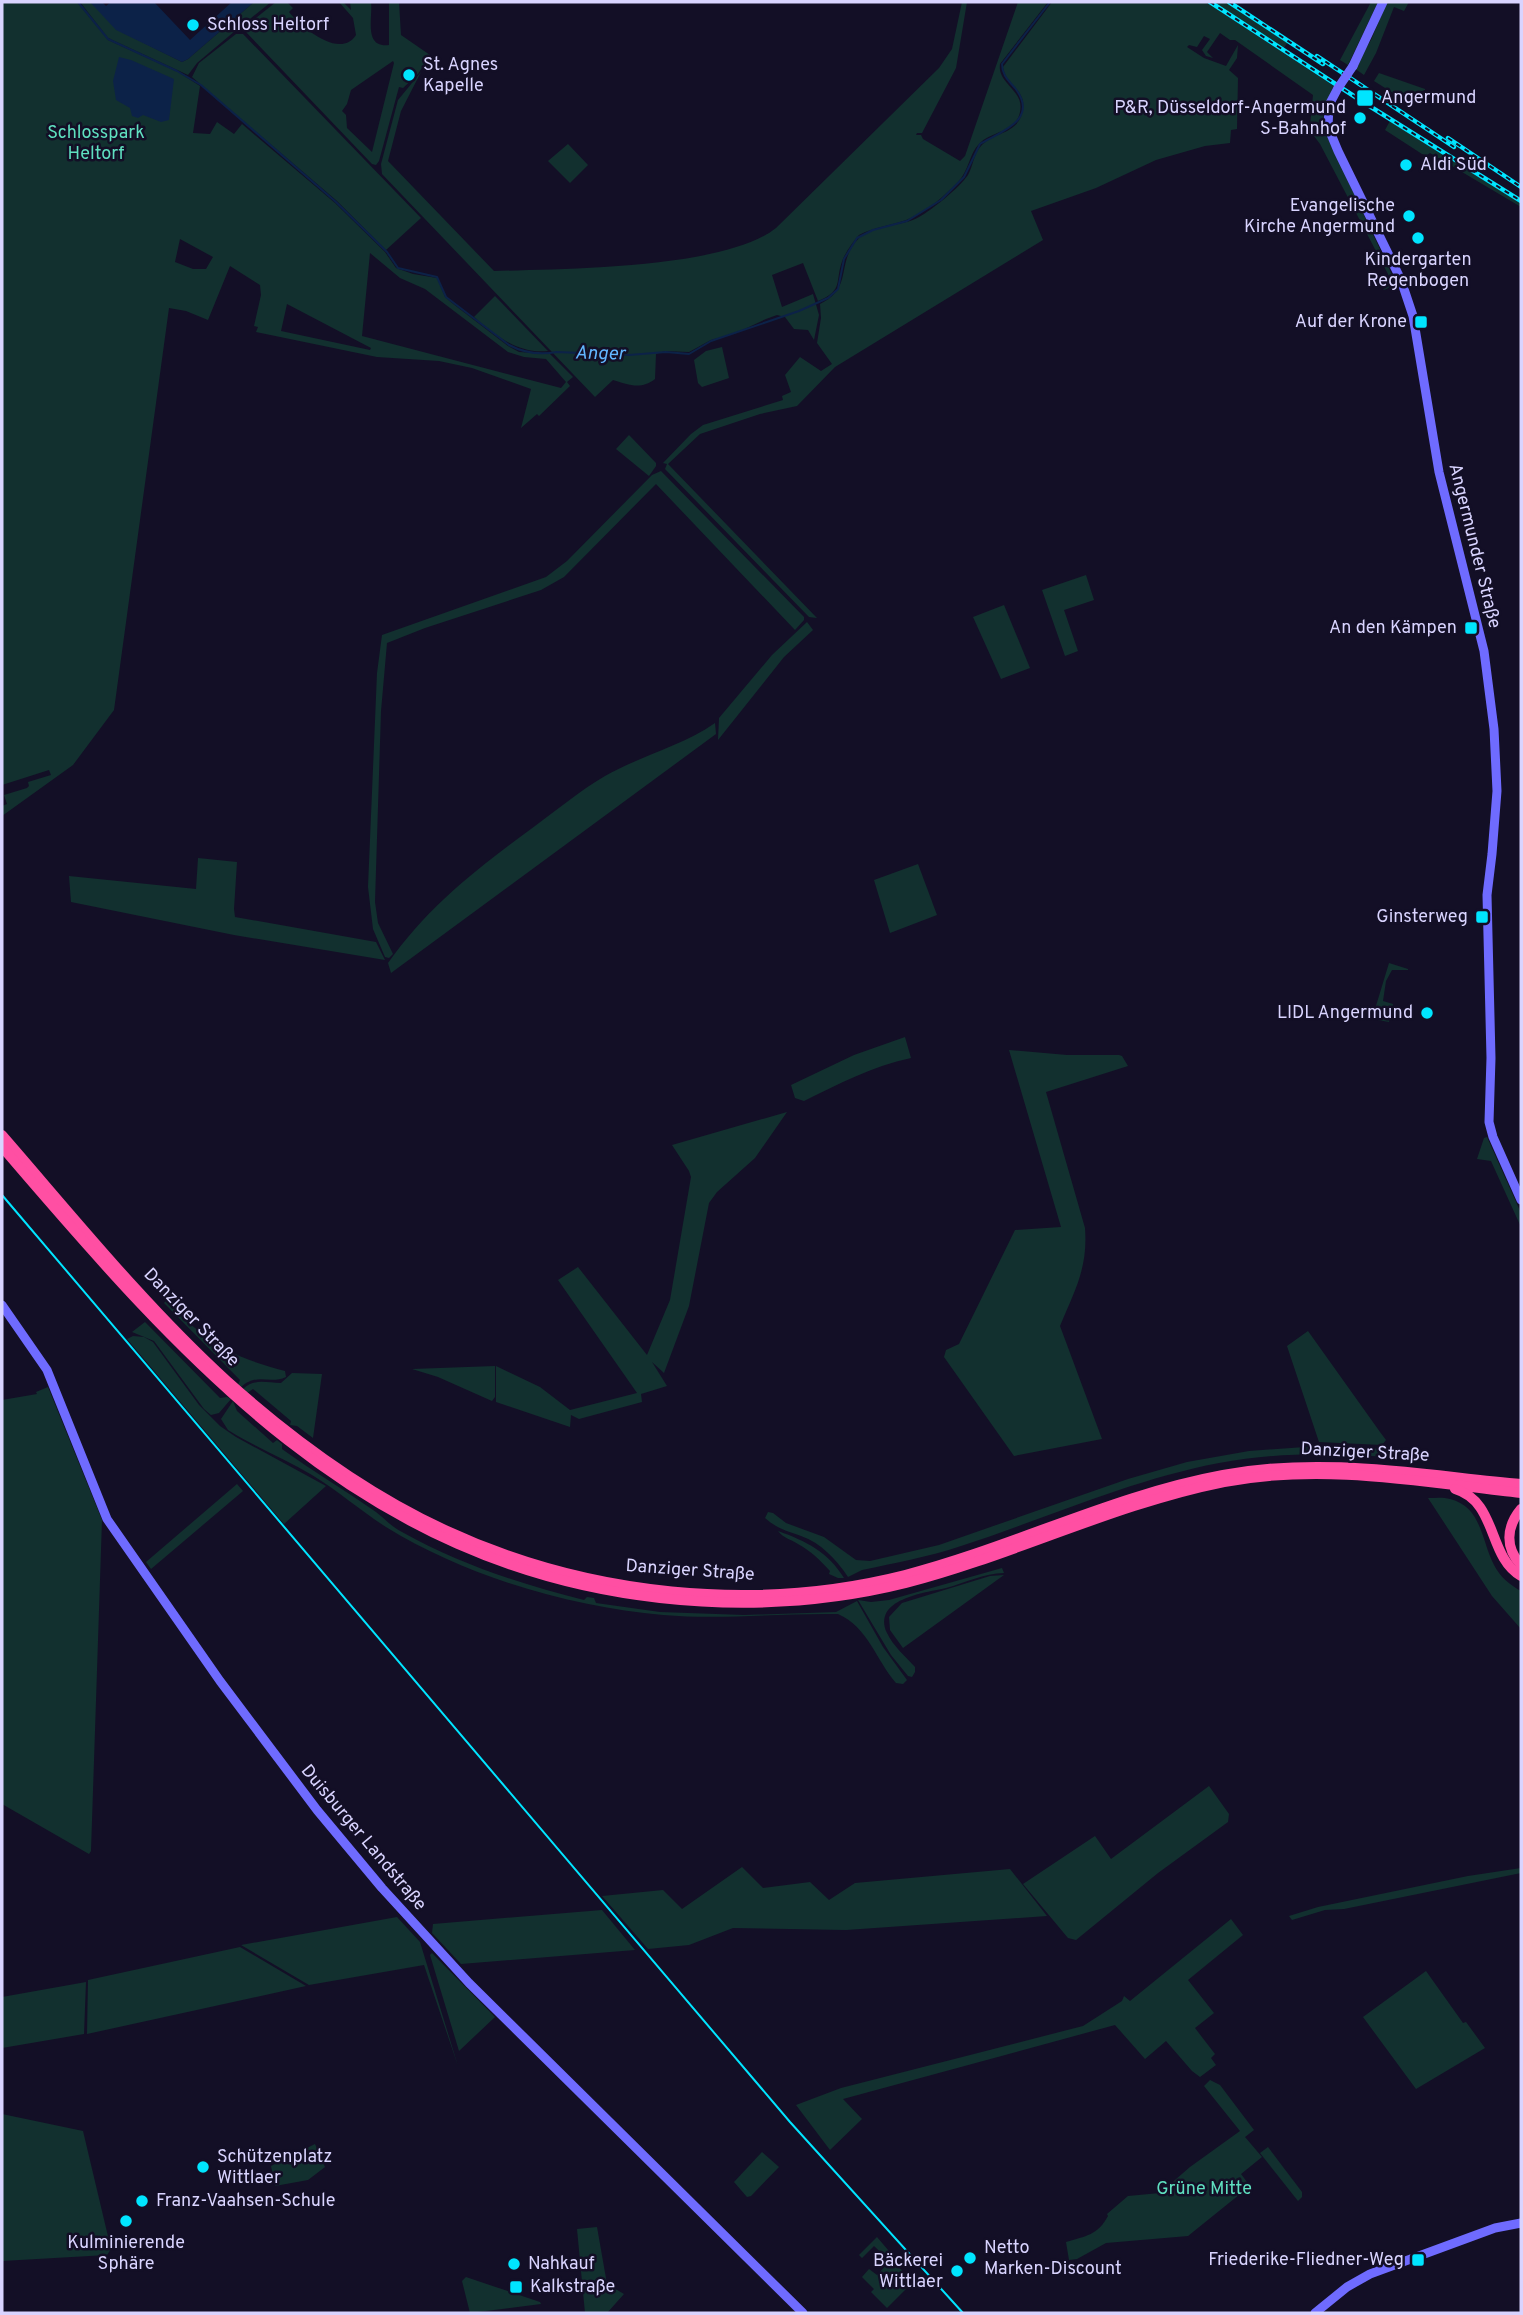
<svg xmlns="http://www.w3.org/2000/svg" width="1523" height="2315" viewBox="0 0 1523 2315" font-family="Overpass,sans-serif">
<rect width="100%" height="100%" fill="#130f26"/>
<g fill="#12302f" fill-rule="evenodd">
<path d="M2 2H77L108 40 178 72 200 86 193 133 210 134 217 122 234 134 242 124 335 203 385 252 396 268 413 274 437 278 445 297 452 303 508 346 519 352 550 354 573 377 567 382 570 386 539 416 537 414 521 428 531 389 472 368 439 361 377 357 256 332 258 327 254 326 261 295 260 285 230 266 208 320 186 311 169 308 114 710 73 765 2 816V806L7 804 4 795 27 788 29 786 28 782 51 775 49 770 2 785ZM180 239 213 257 206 269H193L175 262ZM370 253 400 278 425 289 508 352 524 357 546 359 566 382 561 388 362 336ZM287 304 371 348 370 350 281 331Z"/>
<polygon points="80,2 90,2 132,37 182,62 188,59 254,2 271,2 245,23 235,22 233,24 235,31 197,63 188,75 108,38"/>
<path d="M276 2H287L293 8 289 12C301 27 340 60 356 35L353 18 339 2H343L351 10 350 2H371C373 17 363 48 389 45V2H399L401 35 430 55 418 74 403 88 399 87 379 161 376 165 372 164 246 32V26ZM393 61 394 63 372 152 347 128 346 115 342 111 347 104 351 90Z"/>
<path d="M962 2H967L956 68 922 133H917L916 135H921L923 139 960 161 965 156 1018 2H1048L1000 64C997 84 1025 90 1020 112 1016 133 991 131 979 144 969 154 969 171 958 182 943 197 926 213 906 220 890 226 874 227 859 235 853 242 847 250 843 259 834 281 845 290 818 301L803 263 772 275 782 307 813 294 819 315 814 340 808 330 794 329 785 317 777 315 766 319 736 333 711 340 689 352 665 351 656 354 655 379C641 390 629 385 613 380L595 397 382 174 381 164 398 100 421 72 401 111 388 161 494 271C561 269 725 269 776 228L939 68 952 49Z"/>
<path d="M1052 2H1206L1334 86 1323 111 1325 132 1393 277C1393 284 1390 289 1383 290L1390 282 1389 276 1320 144 1314 136H1309L1313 95 1235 40H1230L1220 33 1207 52 1213 58 1206 56 1202 50 1210 39 1204 36 1197 47 1189 45 1187 47 1204 58 1226 66 1238 45 1237 58 1229 70 1238 78 1237 129 1231 130 1230 143 1205 146 1156 160 1096 188 1031 211 1043 240 835 367 797 406 760 414 700 434 668 464 817 618 809 617 665 469 667 464 663 463 691 434 703 425 783 400 782 396 791 392 785 375 800 357 821 371 832 364 817 343 821 318 820 304C854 288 835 262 859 238 874 224 902 227 919 217 932 210 960 187 968 175 973 166 974 153 981 146 994 131 1020 135 1023 108 1026 90 1004 83 1003 67Z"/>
<polygon points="1213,2 1226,2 1288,42 1283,49"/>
<polygon points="1371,2 1378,2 1348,65 1340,60"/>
<polygon points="1387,2 1409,2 1404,11 1394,7 1376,53 1364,75 1354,68 1371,40"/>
<polygon points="236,34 243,34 421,218 386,250 337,201 192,77 199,63"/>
<polygon points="1379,73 1425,89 1425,90 1401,98 1374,81"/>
<polygon points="1390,121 1504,192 1521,203 1521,207 1430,153 1427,155 1422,154 1385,130"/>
<polygon points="568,144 588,165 570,183 548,161"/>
<path d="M495 296 548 351C518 354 496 336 474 317Z"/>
<polygon points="722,347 729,378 702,387 698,383 694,360 706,351"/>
<polygon points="629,435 656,463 656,466 649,476 616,449"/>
<polygon points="661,471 804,617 804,620 795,630 656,484 564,577 541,590 425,628 387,643 381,711 375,902 378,923 393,954 389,958 385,957 373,929 368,887 377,673 382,635 546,577 567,561 652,475"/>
<polygon points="1086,575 1094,600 1064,610 1078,651 1065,656 1042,590"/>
<polygon points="1004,605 1030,668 1001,679 973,617"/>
<polygon points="807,622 813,630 784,657 718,740 719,718 772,655"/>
<path d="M715 723 716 734 391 973 388 963C428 906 480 866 535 826 558 809 581 790 605 776 640 756 682 746 715 723Z"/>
<polygon points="198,858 237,862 234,909 235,917 376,942 385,960 234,935 71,902 69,876 196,889"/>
<polygon points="918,864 937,915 890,933 874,880"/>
<polygon points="1389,963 1408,969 1408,970 1392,970 1386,981 1383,1001 1393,1004 1389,1022 1372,1019"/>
<path d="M905 1037 911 1058C872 1066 839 1084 804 1101L795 1098 791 1085 854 1055Z"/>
<path d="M1009 1050 1067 1055H1119L1122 1056 1128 1066 1046 1092 1085 1228C1088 1268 1075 1290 1060 1326L1102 1439 1014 1456 944 1357 946 1350 959 1344 1015 1230 1061 1227Z"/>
<polygon points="787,1112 755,1158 717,1192 709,1203 689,1306 664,1373 652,1362 667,1386 641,1394 642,1402 579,1419 571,1415 570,1427 496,1402 496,1366 540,1387 570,1410 637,1393 558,1280 578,1267 647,1355 670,1300 691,1177 689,1171 672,1145"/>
<polygon points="1487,1137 1521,1213 1521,1227 1491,1161 1477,1159 1484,1138"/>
<path d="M174 1291C166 1316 222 1348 242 1357 256 1363 271 1367 285 1371L286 1377C269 1385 258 1372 241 1387L238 1385 240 1380 164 1303Z"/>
<polygon points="145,1322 220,1398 227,1397 231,1399 219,1413 211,1415 204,1409 154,1341 132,1332"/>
<polygon points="1308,1331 1380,1432 1386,1440 1382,1445 1319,1442 1287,1346"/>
<polygon points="133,1336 144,1337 153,1342 199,1405 220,1426 236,1437 326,1486 284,1524 127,1339"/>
<polygon points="495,1366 495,1397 492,1401 438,1377 412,1369"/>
<path d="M292 1373 322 1374 313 1438 297 1426 290 1425 291 1421 253 1389 247 1393 243 1389C255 1378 266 1383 281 1383Z"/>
<polygon points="48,1387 102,1520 91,1851 89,1854 2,1804 2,1400 37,1394 36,1392"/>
<path d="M233 1401 237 1411 273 1443 277 1440 282 1444V1449C312 1471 345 1490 376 1512 385 1519 392 1527 402 1532 459 1564 521 1584 584 1600L587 1597 594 1598 596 1603 660 1612 744 1615 836 1612 857 1601 883 1647 907 1680 903 1684 896 1683C876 1660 868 1627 838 1614 780 1613 722 1620 663 1615 570 1607 465 1576 386 1527 361 1511 338 1491 312 1475 285 1459 255 1447 228 1430L221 1419Z"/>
<path d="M1319 1446 1406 1450 1413 1456 1410 1459C1346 1453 1283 1451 1219 1463 1130 1480 1047 1518 961 1546 928 1557 895 1563 862 1570L848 1577C836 1559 821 1543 801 1536 787 1531 776 1528 765 1518L768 1512 773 1513 786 1523 824 1537 856 1560 870 1561 939 1545 1128 1479 1187 1462 1249 1451Z"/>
<polygon points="237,1484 243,1491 151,1569 146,1562"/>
<path d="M1428 1498C1435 1498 1443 1497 1450 1499 1482 1507 1481 1540 1494 1565 1500 1577 1510 1585 1521 1591V1629L1492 1596Z"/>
<path d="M778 1531C806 1541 828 1552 844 1578H838L829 1574 830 1571C820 1560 811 1551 798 1544 790 1539 783 1538 778 1531Z"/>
<path d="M1002 1568 1004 1573C984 1573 965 1583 946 1588 924 1593 872 1599 887 1633 893 1646 906 1657 915 1667V1672L912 1677 908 1676 891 1655 858 1600 871 1602 889 1600Z"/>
<polygon points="1004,1575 903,1648 890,1630 889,1617 902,1603 990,1576"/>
<polygon points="1209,1786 1229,1814 1228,1822 1158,1873 1076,1940 1068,1938 1023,1884 1095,1836 1111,1859"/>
<polygon points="742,1867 763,1888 810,1882 829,1900 855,1883 1010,1869 1047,1916 846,1930 733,1928 689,1945 648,1949 602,1896 663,1890 682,1909"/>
<polygon points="1521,1868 1521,1873 1344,1909 1325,1910 1292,1920 1289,1916 1318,1907 1468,1876"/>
<polygon points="602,1910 635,1950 461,1964 432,1933 433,1924"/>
<polygon points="397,1917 420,1942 458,2066 424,1965 309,1985 241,1945"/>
<polygon points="1231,1919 1243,1935 1188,1980 1214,2013 1195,2028 1215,2054 1211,2058 1216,2065 1200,2077 1192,2071 1166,2041 1145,2059 1115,2025 843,2099 862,2119 830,2150 796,2105 841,2088 1083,2026 1122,2001 1124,1996 1130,2001"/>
<polygon points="240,1947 306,1986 87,2034 88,1980"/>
<polygon points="432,1953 495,2017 459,2051 430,1955"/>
<polygon points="1426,1971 1463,2023 1466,2022 1485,2048 1416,2089 1363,2017"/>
<polygon points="86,1982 84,2034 2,2048 2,1997"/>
<path d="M1210 2080 1220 2085 1254 2130 1245 2137 1262 2157 1241 2174 1250 2186 1188 2236 1106 2243 1077 2259 1069 2260 1066 2242C1086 2236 1098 2235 1108 2216L1107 2214 1128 2196 1160 2193 1190 2167 1240 2131 1204 2086Z"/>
<polygon points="2,2114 83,2131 111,2249 107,2255 2,2261"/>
<polygon points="315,2144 325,2167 308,2180 275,2186 271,2166"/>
<polygon points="1268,2147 1302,2192 1302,2197 1298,2201 1260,2153"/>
<polygon points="762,2152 779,2167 751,2196 747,2197 734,2182"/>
<polygon points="597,2227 607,2284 624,2294 607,2313 585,2313 577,2229"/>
<polygon points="877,2237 894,2257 893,2261 913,2282 887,2308 871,2292 874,2289 862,2277 869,2269 877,2275 890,2261 874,2246 862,2258 859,2255"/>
<polygon points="466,2277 540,2302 541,2304 470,2313 462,2281"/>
</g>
<g fill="#0c2248">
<polygon points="90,2 102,2 106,6 111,2 154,2 190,40 232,2 254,2 188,59 182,62 116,30"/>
<polygon points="119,57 131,60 174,79 169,120 161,122 143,115 138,118 132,116 130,108 116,100 113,81"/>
</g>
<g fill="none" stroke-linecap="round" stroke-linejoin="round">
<path stroke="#0c2248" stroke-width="2" d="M78 2 108 39 177 71 201 85 336 202 387 252 398 268 437 277 446 297 509 345C524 353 540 355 557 352L629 355 666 352 689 354 711 341 799 311 828 298 838 289 844 259 857 238 873 230 907 221 941 200 964 177 980 144C1000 132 1040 120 1015 88 1008 80 1002 75 1002 64L1050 2"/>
<g stroke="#6f6bff" stroke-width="9">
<polyline points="1353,66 1383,2"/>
<polyline points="1338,88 1329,105 1328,127 1338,151 1401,280 1413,316 1439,472 1484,651 1494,729 1497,791 1492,854 1487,895 1491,1058 1489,1122 1493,1137 1521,1200"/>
<polyline points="2,1305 47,1370 107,1519 220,1681 317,1810 382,1888 469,1983 803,2313"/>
<polyline points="1315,2313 1347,2287 1370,2274 1495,2228 1521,2223"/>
</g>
<g stroke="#ff4fa3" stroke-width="10">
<path d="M2 1135C75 1219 145 1306 227 1381 293 1440 365 1493 445 1530 587 1596 754 1613 905 1575 1013 1547 1114 1495 1223 1475 1324 1456 1421 1475 1521 1484"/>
<path d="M2 1147C185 1361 362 1565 660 1598 741 1607 826 1603 906 1583 1014 1555 1114 1504 1224 1482 1323 1463 1422 1482 1521 1493"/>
<path d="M1455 1489C1498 1502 1487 1556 1521 1576"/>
<path d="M1521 1509C1506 1527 1505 1548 1521 1565"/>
</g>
<polyline stroke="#00e5ff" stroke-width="2" points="2,1195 790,2122 963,2313"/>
<defs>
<g id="rail">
<polyline points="1210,2 1363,102 1521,201"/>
<polyline points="1229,2 1323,64"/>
<polyline points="1317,56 1454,147"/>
<polyline points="1448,138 1521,187"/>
</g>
</defs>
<use href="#rail" stroke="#00e5ff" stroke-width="4.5"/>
<use href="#rail" stroke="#130f26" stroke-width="2" stroke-dasharray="5" stroke-linecap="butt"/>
<polyline stroke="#6f6bff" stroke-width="9" points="1338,88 1353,66"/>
</g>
<g fill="#00e5ff" stroke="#130f26" stroke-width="2.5">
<circle cx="193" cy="25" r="7"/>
<circle cx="409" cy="75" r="7"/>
<rect x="1356" y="89" width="18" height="18" rx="3.5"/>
<circle cx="1360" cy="118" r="7"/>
<circle cx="1406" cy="165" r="7"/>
<circle cx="1409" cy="216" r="7"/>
<circle cx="1418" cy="238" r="7"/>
<rect x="1414" y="315" width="14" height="14" rx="3.5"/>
<rect x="1464" y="621" width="14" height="14" rx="3.5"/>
<rect x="1475" y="910" width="14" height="14" rx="3.5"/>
<circle cx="1427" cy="1013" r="7"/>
<circle cx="203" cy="2167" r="7"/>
<circle cx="142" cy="2201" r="7"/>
<circle cx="126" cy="2221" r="7"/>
<circle cx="970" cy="2258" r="7"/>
<rect x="1411" y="2253" width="14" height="14" rx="3.5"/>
<circle cx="514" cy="2264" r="7"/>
<circle cx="957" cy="2271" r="7"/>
<rect x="509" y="2280" width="14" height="14" rx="3.5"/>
</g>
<g text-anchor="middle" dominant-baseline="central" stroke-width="5" stroke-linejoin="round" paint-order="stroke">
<g font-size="18" fill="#d9d4ff" stroke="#130f26" text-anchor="start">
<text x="207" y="25">Schloss Heltorf</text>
<text x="423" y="65">St. Agnes<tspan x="423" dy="21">Kapelle</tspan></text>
<text x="1381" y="98">Angermund</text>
<text x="1346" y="108" text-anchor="end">P&amp;R, Düsseldorf-Angermund<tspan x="1346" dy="21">S-Bahnhof</tspan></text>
<text x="1420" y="165">Aldi Süd</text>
<text x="1395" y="206" text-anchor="end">Evangelische<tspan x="1395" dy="21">Kirche Angermund</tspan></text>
<text x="1418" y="260" text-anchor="middle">Kindergarten<tspan x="1418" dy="21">Regenbogen</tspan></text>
<text x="1407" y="322" text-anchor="end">Auf der Krone</text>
<text x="1457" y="628" text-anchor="end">An den Kämpen</text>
<text x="1468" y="917" text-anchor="end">Ginsterweg</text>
<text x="1413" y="1013" text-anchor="end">LIDL Angermund</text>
<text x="217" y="2157">Schützenplatz<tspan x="217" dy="21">Wittlaer</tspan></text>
<text x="156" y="2201">Franz-Vaahsen-Schule</text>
<text x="126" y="2243" text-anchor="middle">Kulminierende<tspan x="126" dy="21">Sphäre</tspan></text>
<text x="984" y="2248">Netto<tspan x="984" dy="21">Marken-Discount</tspan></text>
<text x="1404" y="2260" text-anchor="end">Friederike-Fliedner-Weg</text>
<text x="943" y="2261" text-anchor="end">Bäckerei<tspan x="943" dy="21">Wittlaer</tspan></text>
<text x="528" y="2264">Nahkauf</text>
<text x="530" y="2287">Kalkstraße</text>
</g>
<g font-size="18" fill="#5fe0c0" stroke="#130f26">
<text x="96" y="133">Schlosspark<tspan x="96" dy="21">Heltorf</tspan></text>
<text x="1204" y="2189">Grüne Mitte</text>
</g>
<g font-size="18" fill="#d9d4ff" stroke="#130f26">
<text transform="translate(1474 546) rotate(76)">Angermunder Straße</text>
<text transform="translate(191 1318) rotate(46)">Danziger Straße</text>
<text transform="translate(1365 1453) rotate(3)">Danziger Straße</text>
<text transform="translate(690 1571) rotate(4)">Danziger Straße</text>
<text transform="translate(363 1838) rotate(50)">Duisburger Landstraße</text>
</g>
<g font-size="19" font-style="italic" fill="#62b6ff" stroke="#130f26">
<text transform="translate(600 354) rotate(1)">Anger</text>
</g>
</g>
<rect width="1523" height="2315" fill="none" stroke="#d9d4ff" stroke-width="7"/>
</svg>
